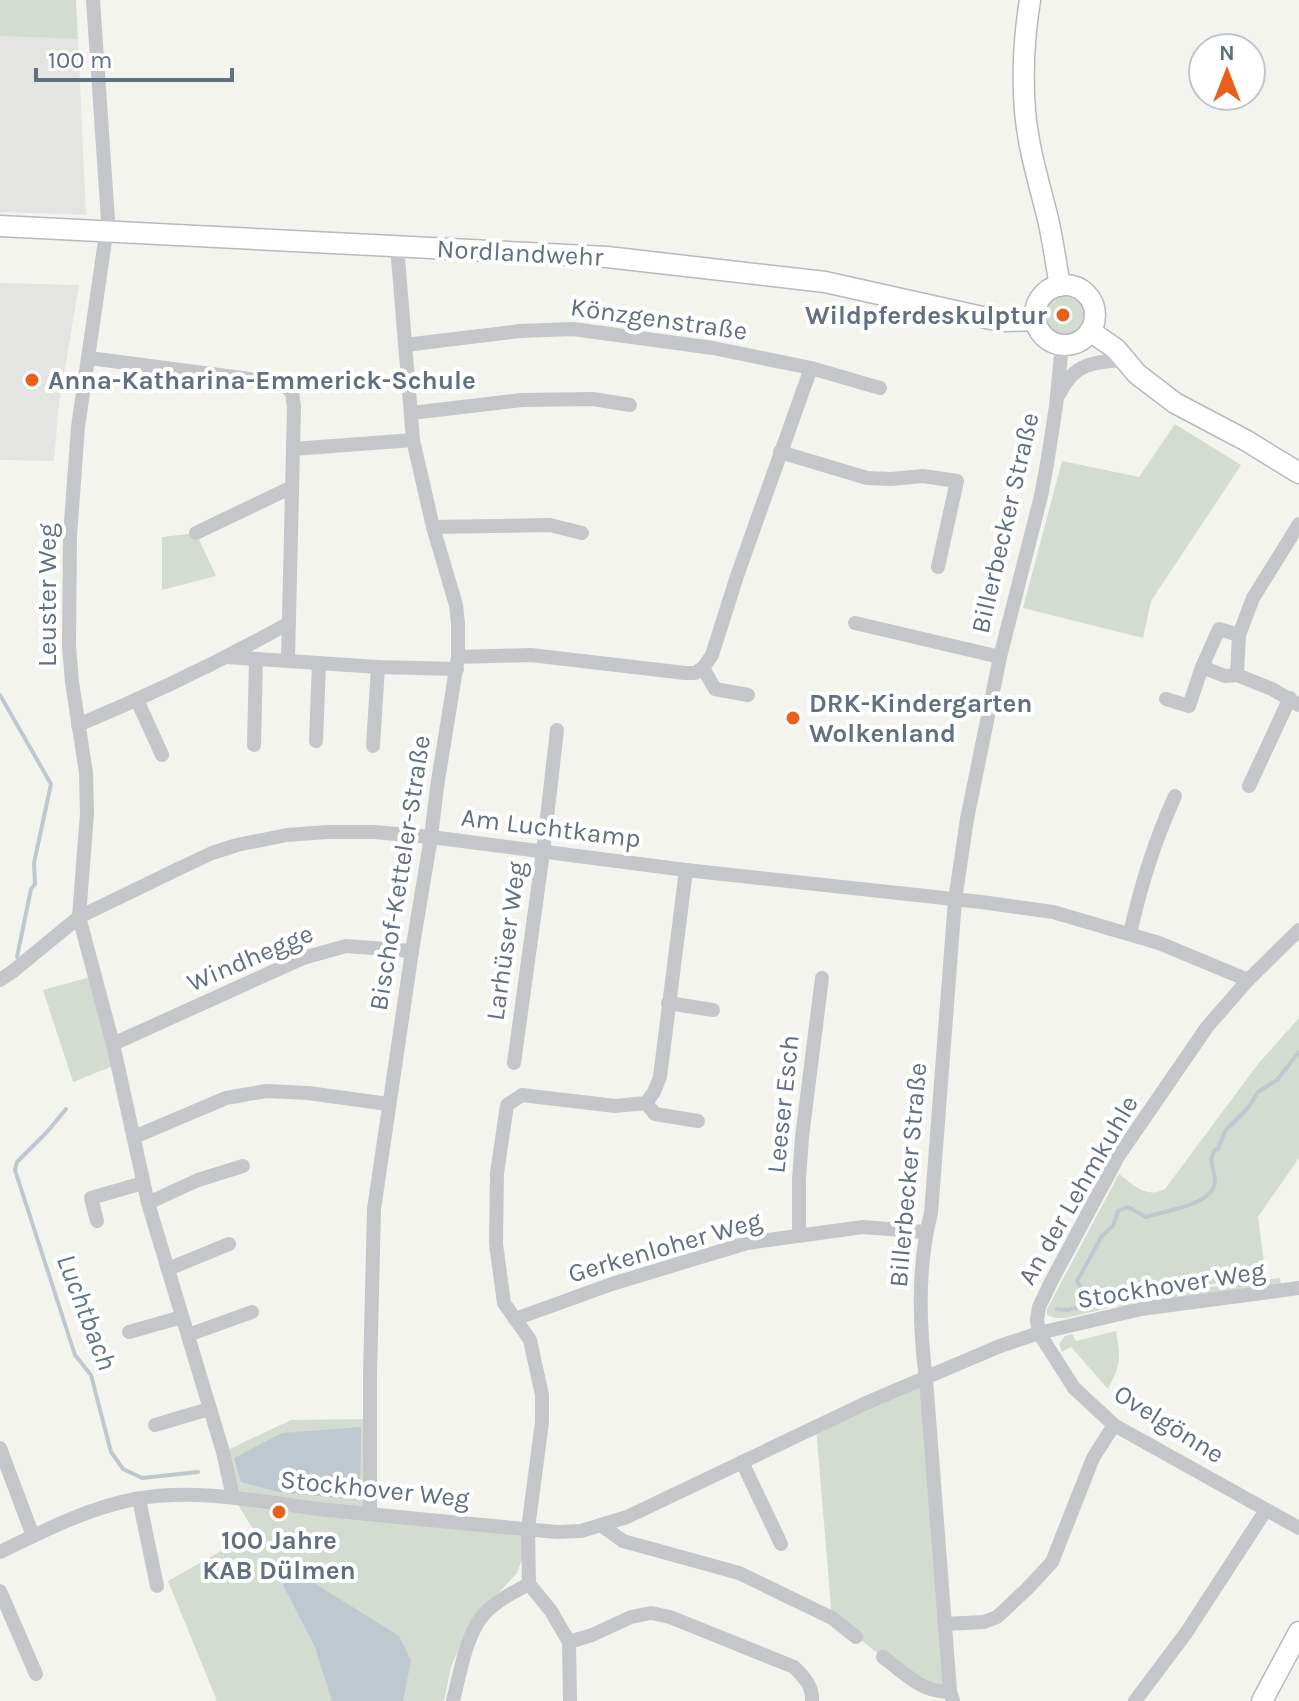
<svg xmlns="http://www.w3.org/2000/svg" width="1299" height="1701" viewBox="0 0 1299 1701" font-family="Karla,sans-serif">
<rect width="100%" height="100%" fill="#f4f4ef"/>
<g fill="#e4e5e3">
<polygon points="0,36 78,39 86,215 0,212"/>
<polygon points="0,283 79,285 59,404 54,461 0,460"/>
</g>
<g fill="#d4dbd0">
<polygon points="0,0 76,0 78,39 0,36"/>
<circle cx="1064" cy="315" r="21"/>
<polygon points="1175,424 1241,465 1151,601 1143,638 1023,608 1062,461 1139,477"/>
<polygon points="196,533 216,576 162,590 162,537"/>
<polygon points="90,977 113,1066 73,1082 43,990"/>
<path d="M1299 1018V1158L1258 1217 1266 1277 1142 1293 1112 1307 1066 1318H1056L1047 1315V1309L1119 1174C1134 1185 1146 1199 1165 1189L1258 1064Z"/>
<polygon points="1280,1278 1281,1285 1202,1294 1116,1307 1123,1303 1150,1295"/>
<path d="M1116 1331C1121 1360 1121 1363 1108 1389L1071 1347 1062 1352 1059 1344 1065 1336 1072 1334 1076 1341Z"/>
<polygon points="926,1379 950,1691 941,1692 883,1657 832,1618 816,1428"/>
<polygon points="370,1419 370,1514 528,1529 525,1551 517,1573 470,1623 451,1667 444,1701 217,1701 168,1581 255,1532 233,1497 223,1452 291,1420"/>
</g>
<g fill="#bfc8ce">
<polygon points="361,1427 360,1500 279,1492 241,1482 234,1458 282,1433"/>
<polygon points="298,1573 399,1636 411,1660 403,1701 332,1701 315,1647 283,1585"/>
</g>
<g fill="none" stroke-linecap="round" stroke-linejoin="round">
<g stroke="#bfc8ce" stroke-width="4">
<polyline points="0,695 51,784 34,863 35,884 31,889 17,957"/>
<polyline points="66,1109 47,1132 17,1162 15,1170 75,1355 91,1375 111,1452 123,1469 142,1478 198,1472"/>
<path d="M1057 1309 1067 1310 1080 1307 1082 1304 1086 1302V1297L1077 1281 1102 1236 1113 1226 1118 1211 1128 1207 1146 1217C1163 1211 1216 1205 1215 1180 1214 1169 1208 1161 1215 1150L1218 1149 1225 1131 1248 1108 1258 1092 1277 1080 1299 1052"/>
</g>
<defs>
<g id="secondary">
<path d="M1030 0C1024 37 1022 73 1025 111 1028 147 1039 183 1048 219 1053 241 1056 264 1060 286"/>
<polyline points="0,226 607,257 825,282 991,319 1006,321 1035,320"/>
<circle cx="1065" cy="315" r="30"/>
<polyline points="1090,331 1116,349 1137,374 1175,403 1247,441 1299,473"/>
<polyline points="1262,1701 1299,1632"/>
</g>
</defs>
<use href="#secondary" stroke="#b6b9be" stroke-width="23"/>
<g stroke="#c4c6ca" stroke-width="14">
<polyline points="93,0 108,220 78,427 70,536 69,646 72,682 86,773 87,813 79,917 113,1044 148,1203 223,1452 233,1497"/>
<polyline points="405,345 520,331 573,329 713,348 811,368"/>
<polyline points="89,358 281,383 292,392 294,407 288,660"/>
<path d="M1060 393C1074 363 1094 362 1124 360"/>
<polyline points="411,413 522,400 593,399 630,405"/>
<polyline points="293,449 413,440"/>
<polyline points="780,452 867,478 891,479 923,476 957,481 938,567"/>
<polyline points="1299,524 1253,598 1239,635 1237,675 1272,689 1299,705"/>
<polyline points="433,527 550,525 582,533"/>
<polyline points="196,533 292,487"/>
<polyline points="855,623 1000,657"/>
<polyline points="227,657 378,667 457,669"/>
<polyline points="458,657 531,655 685,673 695,673 703,668 712,655 737,576 811,368 880,388"/>
<polyline points="703,668 715,689 748,695"/>
<polyline points="1237,675 1225,676 1202,667 1219,629 1239,635"/>
<polyline points="1166,699 1189,706 1202,667"/>
<polyline points="137,700 162,755"/>
<path d="M78 725C150 695 221 661 289 623"/>
<polyline points="316,741 319,663"/>
<polyline points="254,745 256,659"/>
<polyline points="373,746 378,667"/>
<polyline points="1249,786 1290,698"/>
<polyline points="1299,930 1248,980 1207,1027 1137,1129 1119,1155 1052,1280 1039,1307 1037,1320 1039,1333 1074,1388 1114,1425 1299,1528"/>
<path d="M1130 934C1140 888 1155 840 1175 796"/>
<polyline points="0,980 12,972 79,917 176,870 212,853 237,845 287,835 327,832 374,832 431,837 686,870 981,902 1053,912 1159,943 1248,980"/>
<polyline points="668,1003 713,1010"/>
<polyline points="113,1044 303,958 346,946 412,951"/>
<polyline points="514,1063 543,852 557,730"/>
<polyline points="646,1103 655,1114 698,1121"/>
<polyline points="134,1137 226,1098 266,1091 308,1093 388,1104"/>
<polyline points="148,1203 198,1180 243,1166"/>
<polyline points="97,1221 91,1198 143,1183"/>
<polyline points="799,1236 799,1180 802,1137 822,978"/>
<polyline points="168,1269 229,1244"/>
<polyline points="515,1319 612,1284 747,1243 863,1227 926,1232"/>
<polyline points="129,1332 182,1317"/>
<polyline points="188,1335 252,1312"/>
<polyline points="155,1425 209,1409"/>
<polyline points="0,1448 33,1536"/>
<polyline points="742,1462 781,1544"/>
<polyline points="139,1499 157,1586"/>
<polyline points="370,1514 370,1375 374,1209 412,951 431,837 437,787 458,657 458,623 456,605 433,527 413,440 397,246"/>
<polyline points="601,1525 623,1541 739,1573 832,1618 856,1637"/>
<path d="M0 1552C43 1531 88 1508 135 1499 200 1487 264 1503 328 1510 404 1518 481 1525 557 1532L581 1531 627 1517 866 1403 1000 1346 1039 1333 1141 1309 1299 1288"/>
<polyline points="0,1591 36,1674"/>
<polyline points="945,1624 984,1622 997,1617 1027,1589 1052,1562 1093,1458 1114,1425"/>
<path d="M569 1642 592 1635 631 1617 651 1613 670 1617 794 1667C804 1677 813 1686 812 1701"/>
<path d="M883 1657C902 1671 924 1695 950 1691"/>
<path d="M453 1701C460 1674 466 1632 486 1612 498 1600 514 1592 529 1584"/>
<polyline points="570,1701 569,1642 551,1611 529,1584 528,1529 542,1422 542,1395 530,1340 504,1303 496,1244 497,1173 507,1105 522,1095 615,1106 646,1103 654,1092 660,1077 686,870"/>
<path d="M953 1701 950 1691 926 1379C919 1325 917 1267 931 1213L955 900 967 819 1000 657 1041 496 1047 464 1056 406 1062 345"/>
<polyline points="1135,1701 1186,1633 1266,1510"/>
</g>
<use href="#secondary" stroke="#fff" stroke-width="20"/>
</g>
<g fill="#e9601b" stroke="#fff" stroke-width="3">
<circle cx="1063" cy="315" r="8"/>
<circle cx="32" cy="380" r="8"/>
<circle cx="793" cy="718" r="8"/>
<circle cx="279" cy="1512" r="8"/>
</g>
<g text-anchor="middle" dominant-baseline="central" stroke-width="8" stroke-linejoin="round" paint-order="stroke">
<g font-size="26" fill="#627082" stroke="#fff">
<text transform="translate(520 253) rotate(3)">Nordlandwehr</text>
<text transform="translate(659 319) rotate(8)">Könzgenstraße</text>
<text transform="translate(1005 523) rotate(-77)">Billerbecker Straße</text>
<text transform="translate(47 595) rotate(-90)">Leuster Weg</text>
<text transform="translate(551 828) rotate(7)">Am Luchtkamp</text>
<text transform="translate(400 873) rotate(-81)">Bischof-Ketteler-Straße</text>
<text transform="translate(506 941) rotate(-82)">Larhüser Weg</text>
<text transform="translate(250 958) rotate(-23)">Windhegge</text>
<text transform="translate(783 1104) rotate(-84)">Leeser Esch</text>
<text transform="translate(908 1175) rotate(-85)">Billerbecker Straße</text>
<text transform="translate(1078 1190) rotate(-60)">An der Lehmkuhle</text>
<text transform="translate(665 1247) rotate(-16)">Gerkenloher Weg</text>
<text transform="translate(1171 1285) rotate(-9)">Stockhover Weg</text>
<text transform="translate(1169 1424) rotate(32)">Ovelgönne</text>
<text transform="translate(375 1489) rotate(6)">Stockhover Weg</text>
</g>
<g font-size="26" font-weight="bold" fill="#627082" stroke="#fff" text-anchor="start">
<text x="1047" y="315" text-anchor="end">Wildpferdeskulptur</text>
<text x="48" y="380">Anna-Katharina-Emmerick-Schule</text>
<text x="809" y="703">DRK-Kindergarten<tspan x="809" dy="30">Wolkenland</tspan></text>
<text x="279" y="1540" text-anchor="middle">100 Jahre<tspan x="279" dy="30">KAB Dülmen</tspan></text>
</g>
<g font-size="28" font-style="italic" fill="#627986" stroke="#fff">
<text transform="translate(87 1312) rotate(69)">Luchtbach</text>
</g>
</g>
<g transform="translate(1227 72)"><circle r="38" fill="#ffffff" stroke="#c0c6cd" stroke-width="2"/>
<path d="M0-6L14 30L0 20L-14 30Z" fill="#e9601b"/>
<text y="-12" font-size="22" font-weight="bold" text-anchor="middle" fill="#627082">N</text>
</g>
<path d="M36 68v12h196v-12" fill="none" stroke="#627082" stroke-width="4"/>
<text x="48" y="68" font-size="24" fill="#627082" stroke="#ffffff" stroke-width="6" paint-order="stroke">100 m</text>
</svg>
